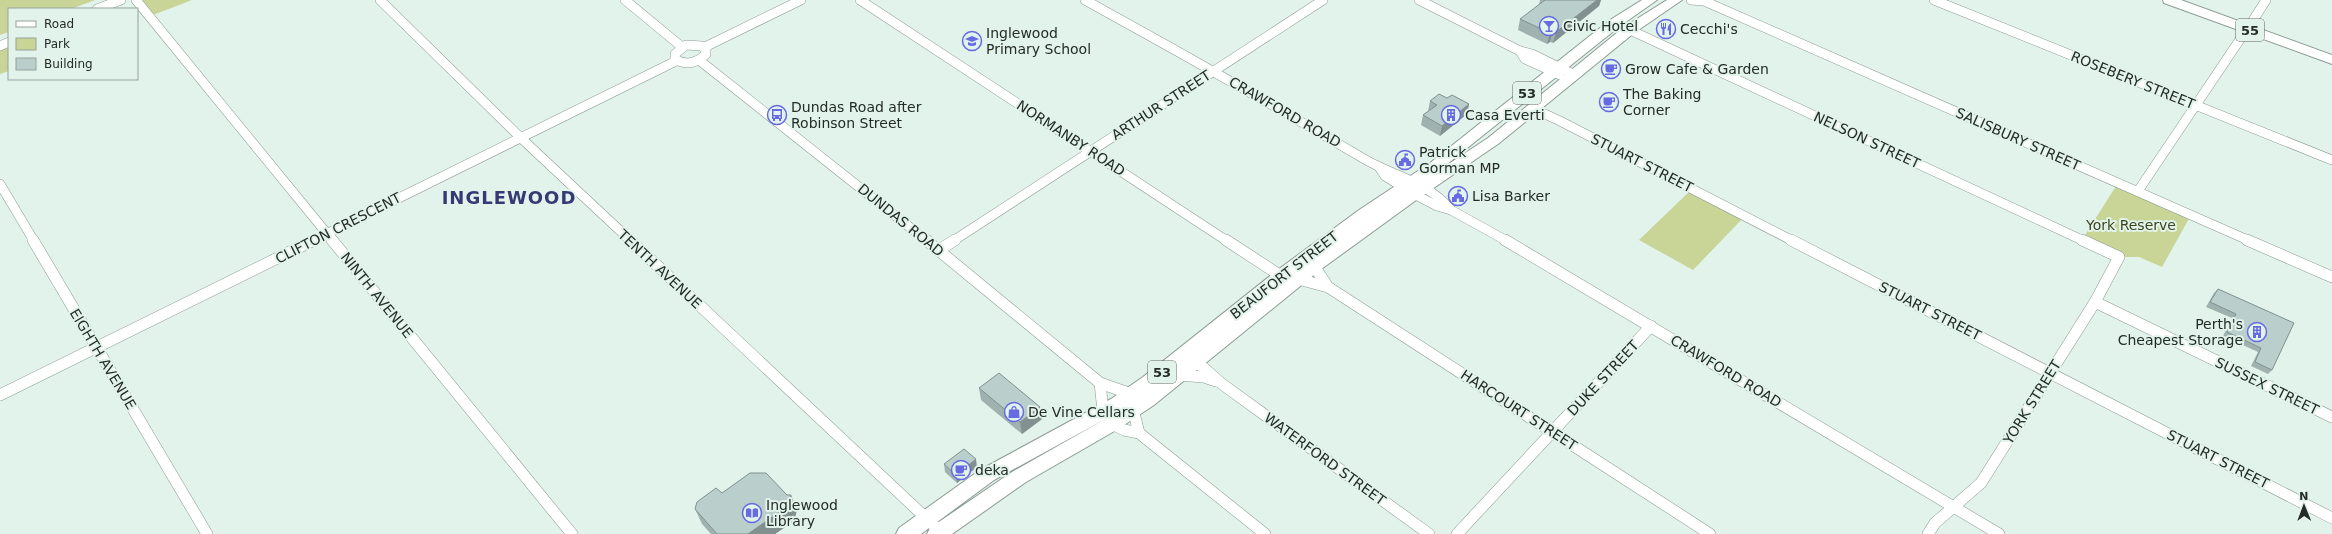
<svg xmlns="http://www.w3.org/2000/svg" width="2332" height="534" viewBox="0 0 2332 534" font-family="'DejaVu Sans',sans-serif">
<rect width="100%" height="100%" fill="#e1f3ea"/>
<g fill="#c8d596">
<polygon points="0,0 95,0 71,9 9,9 9,32 0,35"/>
<polygon points="142,0 192,0 153,15"/>
<polygon points="9,45 9,71 0,74 0,49"/>
<polygon points="2118,183 2191,215 2162,267 2139,257 2119,257 2082,240"/>
<polygon points="1692,189 1745,216 1693,270 1639,240"/>
</g>
<g fill="none" stroke-linecap="round" stroke-linejoin="round">
<defs>
<g id="street-far1">
<polyline points="136,0 333,241"/>
<polyline points="380,0 521,138 631,241"/>
<polyline points="625,0 682,47"/>
<polyline points="860,0 1227,241"/>
<path d="M1085 0C1180 52 1273 105 1366 160 1396 177 1428 182 1451 210"/>
<polyline points="1419,0 1520,51 1532,54 1575,75"/>
<polyline points="1691,0 1704,1 2250,241"/>
<polyline points="1934,0 2332,160"/>
<polyline points="97,9 121,0"/>
<polyline points="2252,22 2266,0"/>
<polyline points="1615,23 2084,241"/>
<path d="M686 45 702 46 706 50V54C697 63 686 66 675 59V54Z"/>
<polyline points="0,46 9,42"/>
<polyline points="705,47 801,0"/>
<polyline points="1520,51 1525,59 1560,75"/>
<polyline points="699,60 927,241"/>
<polyline points="1525,114 1545,114 1560,121 1793,241"/>
<polyline points="1379,167 1385,176 1414,194 1437,206 1451,210 1507,241"/>
<polyline points="0,184 34,241"/>
<polyline points="2138,191 2247,29"/>
<polyline points="312,241 676,61"/>
<polyline points="953,241 1323,0"/>
</g>
<g id="street">
<polyline points="33,240 207,534"/>
<polyline points="332,240 572,534"/>
<polyline points="630,240 943,534"/>
<polyline points="926,240 1100,383 1131,394"/>
<polyline points="1226,240 1281,276"/>
<polyline points="1505,240 1999,534"/>
<polyline points="1791,240 2332,518"/>
<polyline points="2247,240 2332,277"/>
<polyline points="939,250 955,240"/>
<polyline points="1314,266 1328,287"/>
<polyline points="1298,279 1328,287 1710,534"/>
<polyline points="2095,302 2332,417"/>
<polyline points="1191,357 1222,384 1429,534"/>
<polyline points="1178,375 1204,377 1216,381"/>
<polyline points="1100,383 1103,411"/>
<polyline points="0,395 314,240"/>
<polyline points="1133,409 1139,433"/>
<polyline points="1112,424 1124,430 1139,433 1265,534"/>
<polyline points="1457,534 1651,326"/>
<polyline points="1928,534 1935,523 1981,483 2095,302 2119,257 2082,240"/>
</g>
<g id="primary">
<polygon points="1642,0 1657,0 1620,26 1441,169 1488,138 1624,27 1667,0 1682,0 1634,33 1498,144 1419,198 1320,270 1154,405 1118,429 1026,482 952,534 927,534 930,528 1012,472 1109,417 994,480 921,534 896,534 899,528 980,470 1111,399 1143,377 1275,272 1359,210 1430,163 1610,20"/>
<polygon points="2163,0 2181,0 2332,55 2332,64 2164,3"/>
</g>
</defs>
<use href="#street-far1" stroke="#8b9c93" stroke-width="10"/>
<use href="#street" stroke="#8b9c93" stroke-width="12"/>
<use href="#primary" stroke="#8b9c93" stroke-width="2"/>
<use href="#street-far1" stroke="#fff" stroke-width="9"/>
<use href="#street" stroke="#fff" stroke-width="11"/>
<use href="#primary" fill="#fff" fill-rule="evenodd"/>
</g>
<g fill="#a0b2af">
<polygon points="1540,0 1601,0 1599,6 1553,43 1550,42 1547,44 1518,30 1520,19 1539,5"/>
<polygon points="1447,98 1469,104 1467,114 1440,136 1421,125 1423,115 1428,111 1430,101"/>
<polygon points="2218,289 2294,323 2272,370 2268,374 2251,366 2258,352 2223,336 2232,318 2206,307 2214,293"/>
<polygon points="979,388 1040,407 1042,419 1022,434 981,400"/>
<polygon points="944,464 977,467 957,483 945,472"/>
<polygon points="722,493 797,510 794,521 775,534 711,534 702,524 695,509"/>
</g>
<g fill="#82918f">
<polygon points="1597,0 1601,0 1599,6 1553,43 1556,32"/>
<polygon points="1553,31 1550,42 1547,44 1550,33"/>
<polygon points="1469,104 1467,114 1440,136 1442,126"/>
<polygon points="1040,407 1042,419 1022,434 1020,422"/>
<polygon points="976,459 977,467 957,483 956,475"/>
<polygon points="791,495 797,510 794,521 775,534 748,534"/>
</g>
<g fill="#bacfcc" stroke="#82918f">
<polygon points="1544,0 1597,0 1556,32 1553,31 1550,33 1520,19 1545,0"/>
<polygon points="1439,94 1447,98 1452,95 1469,104 1442,126 1423,115 1437,105 1430,101"/>
<polygon points="2218,289 2294,323 2272,370 2255,362 2261,348 2227,332 2236,314 2210,302"/>
<polygon points="999,373 1040,407 1020,422 979,388"/>
<polygon points="964,449 976,459 956,475 944,464"/>
<polygon points="750,473 766,473 787,495 791,495 788,506 748,534 717,534 695,509 697,502 716,488 722,493"/>
</g>
<defs>
<symbol id="bar-ring" viewBox="-11 -11 22 22"><circle r="9.5" fill="#e1f3ea" stroke="#666ae3" stroke-width="1.5"/><path d="M-6-5H6L.8 .8V4.5H3.5V6h-7V4.5H-.8V.8Z" fill="#666ae3"/></symbol>
<symbol id="restaurant-ring" viewBox="-11 -11 22 22"><circle r="9.5" fill="#e1f3ea" stroke="#666ae3" stroke-width="1.5"/><path d="M-5-6h1v4h1v-4h1v4h1v-4h1v5L-1.5 .5V6h-2V.5L-5-1ZM5-6V6H3V1.5H1.5Q1.5-4 5-6Z" fill="#666ae3"/></symbol>
<symbol id="school-ring" viewBox="-11 -11 22 22"><circle r="9.5" fill="#e1f3ea" stroke="#666ae3" stroke-width="1.5"/><path d="M0-5L7-2L0 1L-7-2ZM-4 1L0 2.5L4 1V4Q0 6-4 4Z" fill="#666ae3"/></symbol>
<symbol id="cafe-ring" viewBox="-11 -11 22 22"><circle r="9.5" fill="#e1f3ea" stroke="#666ae3" stroke-width="1.5"/><path d="M-5.5-4.5H6V0H3Q3 3.5 0 3.5H-2.5Q-5.5 3.5-5.5 0ZM3-3.2v2h1.7v-2ZM-6 4.5H4V6H-6Z" fill="#666ae3"/></symbol>
<symbol id="bus-ring" viewBox="-11 -11 22 22"><circle r="9.5" fill="#e1f3ea" stroke="#666ae3" stroke-width="1.5"/><path d="M-5-6H5V4H4V6H2V4H-2V6H-4V4H-5ZM-3.5-4V0h7V-4ZM-3.5 1.2v1.5H-2V1.2ZM2 1.2v1.5H3.5V1.2Z" fill="#666ae3"/></symbol>
<symbol id="building-ring" viewBox="-11 -11 22 22"><circle r="9.5" fill="#e1f3ea" stroke="#666ae3" stroke-width="1.5"/><path d="M-4-6H4V6H1V3H-1V6H-4ZM-2.5-4.3h1.7v1.8h-1.7ZM.8-4.3h1.7v1.8H.8ZM-2.5-1h1.7V.8h-1.7ZM.8-1h1.7V.8H.8Z" fill="#666ae3"/></symbol>
<symbol id="civic-ring" viewBox="-11 -11 22 22"><circle r="9.5" fill="#e1f3ea" stroke="#666ae3" stroke-width="1.5"/><path d="M-.6-6.5H3V-4.5H.6V-3L4-1V1h2V6H-6V1h2V-1L-.6-3ZM-1.2 2.5V6h2.4V2.5Z" fill="#666ae3"/></symbol>
<symbol id="shop-ring" viewBox="-11 -11 22 22"><circle r="9.5" fill="#e1f3ea" stroke="#666ae3" stroke-width="1.5"/><path d="M-5-2.5h2.3a2.7 3.5 0 0 1 5.4 0H5L5.5 6h-11ZM-1.5-2.5h3a1.5 2.3 0 0 0-3 0Z" fill="#666ae3"/></symbol>
<symbol id="library-ring" viewBox="-11 -11 22 22"><circle r="9.5" fill="#e1f3ea" stroke="#666ae3" stroke-width="1.5"/><path d="M-6-4Q-3-5.5-.7-3.5V5Q-3 3-6 4ZM6-4Q3-5.5 .7-3.5V5Q3 3 6 4Z" fill="#666ae3"/></symbol>
</defs>
<g fill-rule="evenodd">
<use href="#bar-ring" x="1538" y="15" width="22" height="22"/>
<use href="#restaurant-ring" x="1655" y="18" width="22" height="22"/>
<use href="#school-ring" x="961" y="30" width="22" height="22"/>
<use href="#cafe-ring" x="1600" y="58" width="22" height="22"/>
<use href="#cafe-ring" x="1598" y="91" width="22" height="22"/>
<use href="#bus-ring" x="766" y="104" width="22" height="22"/>
<use href="#building-ring" x="1440" y="104" width="22" height="22"/>
<use href="#civic-ring" x="1394" y="149" width="22" height="22"/>
<use href="#civic-ring" x="1447" y="185" width="22" height="22"/>
<use href="#building-ring" x="2246" y="321" width="22" height="22"/>
<use href="#shop-ring" x="1003" y="401" width="22" height="22"/>
<use href="#cafe-ring" x="950" y="459" width="22" height="22"/>
<use href="#library-ring" x="741" y="502" width="22" height="22"/>
</g>
<g text-anchor="middle" dominant-baseline="central" stroke-width="4" stroke-linejoin="round" paint-order="stroke">
<g fill="#e1f3ea" stroke="#5d6762" stroke-width="1">
<rect x="2236" y="19" width="28" height="22" rx="3"/>
<rect x="1513" y="82" width="28" height="22" rx="3"/>
<rect x="1148" y="361" width="28" height="22" rx="3"/>
</g>
<g font-size="13" font-weight="bold" fill="#242b28">
<text x="2250" y="30">55</text>
<text x="1527" y="93">53</text>
<text x="1162" y="372">53</text>
</g>
<g font-size="14" fill="#242b28" stroke="#e1f3ea" text-anchor="start">
<text x="1563" y="26">Civic Hotel</text>
<text x="1680" y="29">Cecchi's</text>
<text x="986" y="33">Inglewood<tspan x="986" dy="16">Primary School</tspan></text>
<text x="1625" y="69">Grow Cafe &amp; Garden</text>
<text x="1623" y="94">The Baking<tspan x="1623" dy="16">Corner</tspan></text>
<text x="791" y="107">Dundas Road after<tspan x="791" dy="16">Robinson Street</tspan></text>
<text x="1465" y="115">Casa Everti</text>
<text x="1419" y="152">Patrick<tspan x="1419" dy="16">Gorman MP</tspan></text>
<text x="1472" y="196">Lisa Barker</text>
<text x="2243" y="324" text-anchor="end">Perth's<tspan x="2243" dy="16">Cheapest Storage</tspan></text>
<text x="1028" y="412">De Vine Cellars</text>
<text x="975" y="470">deka</text>
<text x="766" y="505">Inglewood<tspan x="766" dy="16">Library</tspan></text>
</g>
<g font-size="14" fill="#242b28" stroke="#e1f3ea">
<text transform="translate(2133 80) rotate(22)">ROSEBERY STREET</text>
<text transform="translate(1161 105) rotate(-33)">ARTHUR STREET</text>
<text transform="translate(1285 112) rotate(30)">CRAWFORD ROAD</text>
<text transform="translate(1071 138) rotate(33)">NORMANBY ROAD</text>
<text transform="translate(2018 139) rotate(24)">SALISBURY STREET</text>
<text transform="translate(1867 140) rotate(25)">NELSON STREET</text>
<text transform="translate(1642 163) rotate(27)">STUART STREET</text>
<text transform="translate(901 220) rotate(39)">DUNDAS ROAD</text>
<text transform="translate(338 228) rotate(-27)">CLIFTON CRESCENT</text>
<text transform="translate(660 269) rotate(43)">TENTH AVENUE</text>
<text transform="translate(1284 275) rotate(-38)">BEAUFORT STREET</text>
<text transform="translate(377 295) rotate(51)">NINTH AVENUE</text>
<text transform="translate(1930 311) rotate(27)">STUART STREET</text>
<text transform="translate(103 359) rotate(59)">EIGHTH AVENUE</text>
<text transform="translate(1726 371) rotate(31)">CRAWFORD ROAD</text>
<text transform="translate(1603 378) rotate(-47)">DUKE STREET</text>
<text transform="translate(2267 386) rotate(26)">SUSSEX STREET</text>
<text transform="translate(2032 402) rotate(-58)">YORK STREET</text>
<text transform="translate(1519 410) rotate(33)">HARCOURT STREET</text>
<text transform="translate(1325 459) rotate(36)">WATERFORD STREET</text>
<text transform="translate(2218 459) rotate(27)">STUART STREET</text>
</g>
<g font-size="14" fill="#3d441c" stroke="#e1f3ea">
<text x="2131" y="225">York Reserve</text>
</g>
<g font-size="18" font-weight="bold" letter-spacing="1" fill="#363974" stroke="#e1f3ea">
<text x="509" y="197">INGLEWOOD</text>
</g>
</g>
<rect x="8" y="8" width="130" height="72" fill="#e1f3ea" stroke="#95a39c"/>
<rect x="16" y="21" width="20" height="6" fill="#ffffff" stroke="#95a39c"/>
<text x="44" y="28" font-size="12" fill="#242b28">Road</text>
<rect x="16" y="38" width="20" height="12" fill="#c8d596" stroke="#95a39c"/>
<text x="44" y="48" font-size="12" fill="#242b28">Park</text>
<rect x="16" y="58" width="20" height="12" fill="#bacfcc" stroke="#95a39c"/>
<text x="44" y="68" font-size="12" fill="#242b28">Building</text>
<g transform="translate(2304 506) rotate(359)" stroke="#e1f3ea" stroke-width="3" paint-order="stroke">
<path d="M0-3L7 15L0 10L-7 15Z" fill="#242b28"/>
<text y="-6" font-size="11" font-weight="bold" text-anchor="middle" fill="#242b28">N</text>
</g>
</svg>
